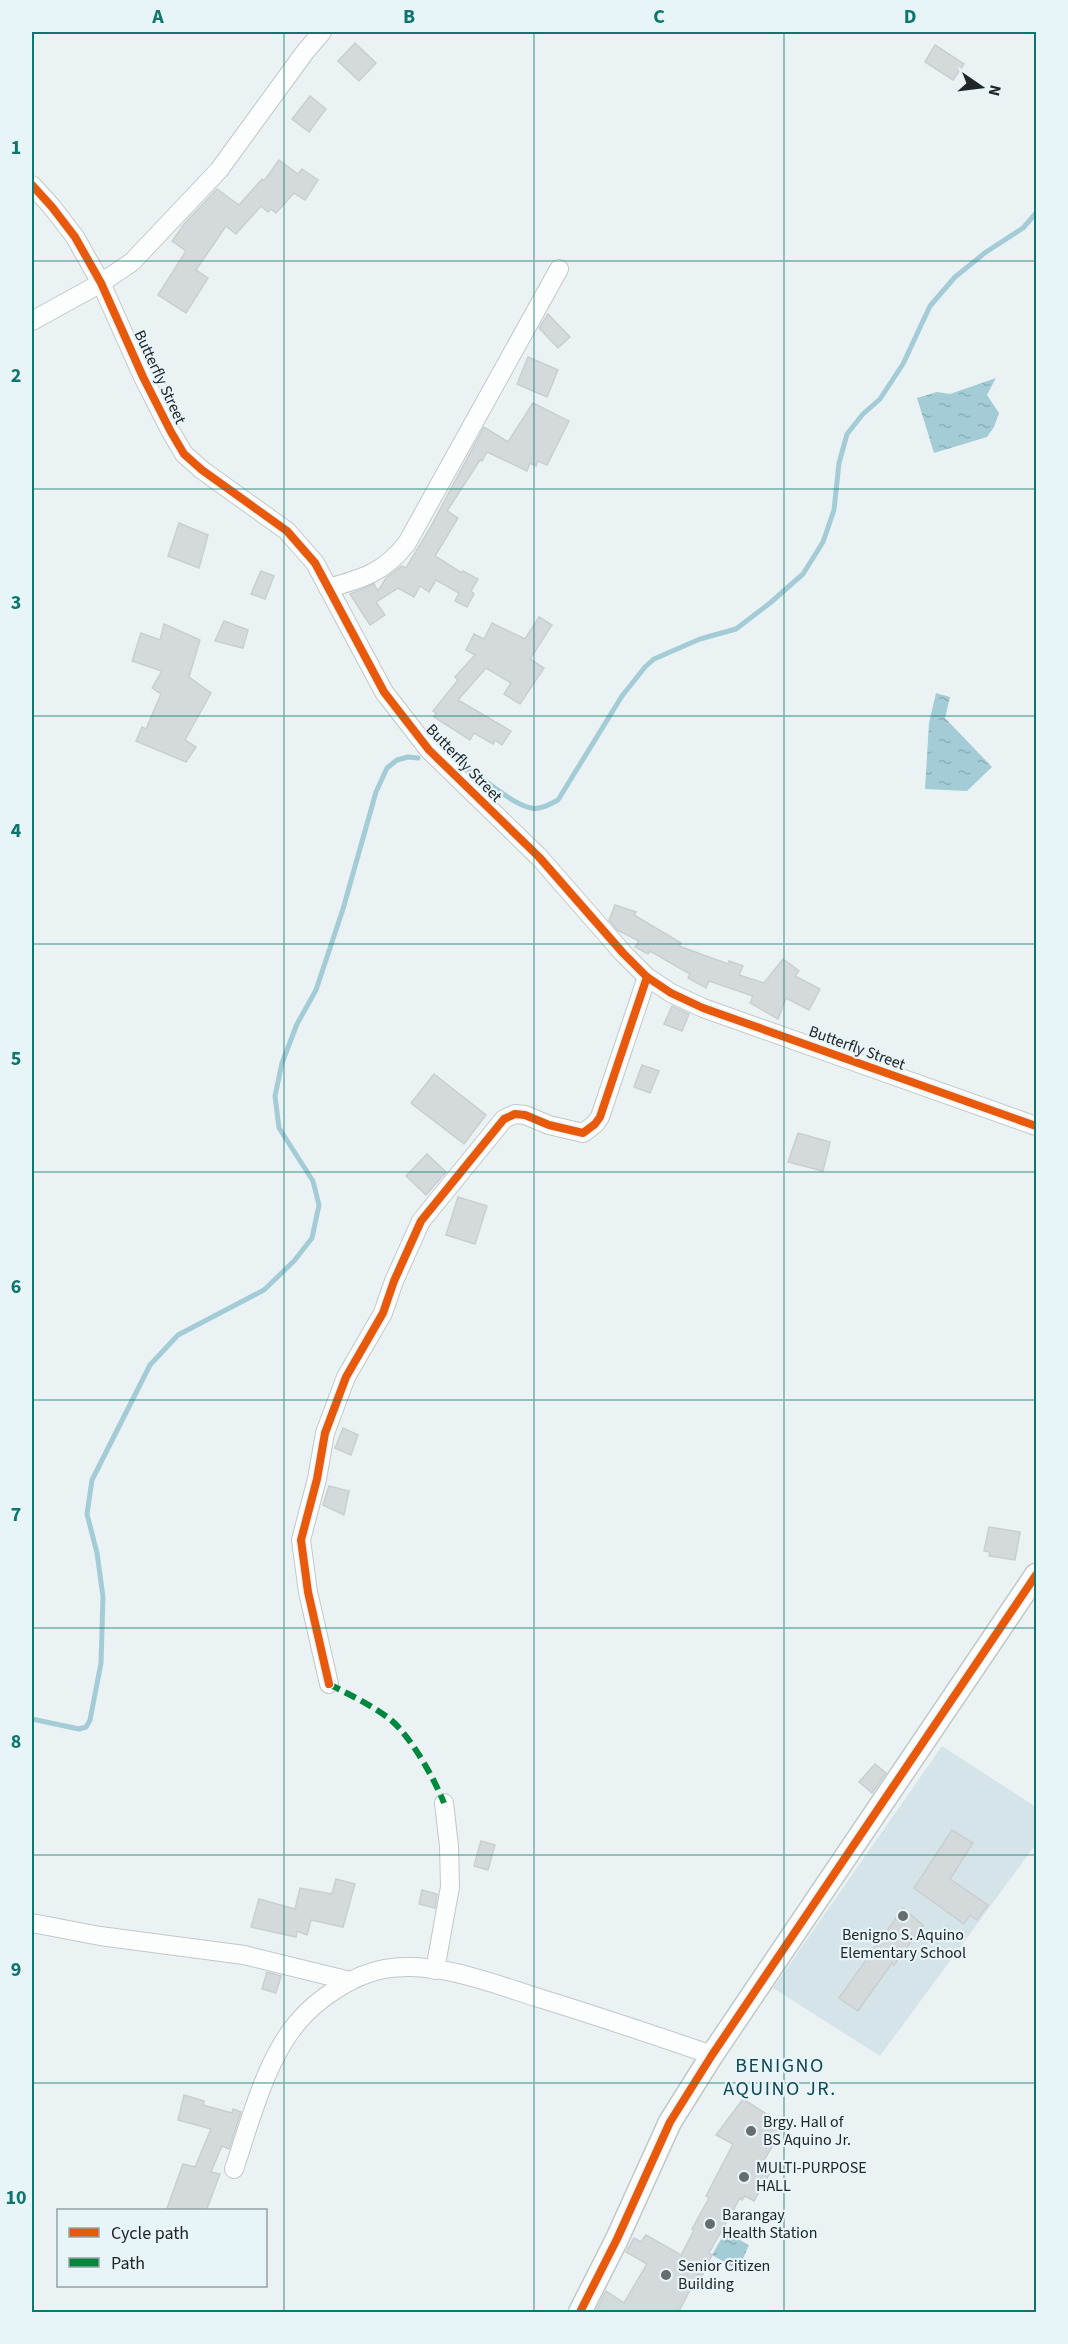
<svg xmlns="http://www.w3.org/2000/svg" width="1068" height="2344" viewBox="0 0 1068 2344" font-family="'Source Sans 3',sans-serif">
<defs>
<pattern id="water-ripples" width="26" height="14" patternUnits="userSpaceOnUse" patternTransform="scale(1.5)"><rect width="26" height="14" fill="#a4ccd7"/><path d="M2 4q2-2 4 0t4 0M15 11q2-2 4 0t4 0" fill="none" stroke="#8dafb9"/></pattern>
</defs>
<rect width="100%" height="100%" fill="#ebf2f4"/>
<polygon fill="#d5e4e8" points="942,1746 1036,1807 1036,1844 880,2056 773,1988"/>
<g fill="url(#water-ripples)">
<polygon points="996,378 987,395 999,413 994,427 987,437 934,453 917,398 937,392 950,394"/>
<polygon points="936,693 950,697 945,718 992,767 967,791 925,789 929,723"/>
<polygon points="725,2232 749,2245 738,2270 712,2255"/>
</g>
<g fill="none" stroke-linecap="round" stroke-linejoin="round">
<g stroke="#a4ccd7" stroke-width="5">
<path d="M453 762C480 772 506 802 531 808 540 810 550 804 558 800L622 696 645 667 654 659 700 639 736 629 770 603 803 574 823 542 834 510 839 463 847 434 863 414 880 399 903 364 930 306 955 277 986 252 1023 228 1036 213"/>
<polyline points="32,1719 79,1729 86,1727 90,1720 101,1663 103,1597 97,1553 87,1514 92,1480 150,1365 178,1335 264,1290 294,1261 312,1238 319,1205 313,1181 279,1128 275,1096 282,1063 297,1024 316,990 343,909 376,792 387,768 397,760 408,757 418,758"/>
</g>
</g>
<g fill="#d4dadc" stroke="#c9cfd1" stroke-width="1.5">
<polygon points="355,43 376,63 359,81 338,61"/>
<polygon points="935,45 964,64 953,80 925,62"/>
<polygon points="310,96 326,109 309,132 292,119"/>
<polygon points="279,160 298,174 302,169 318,180 305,200 294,193 276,213 271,209 268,212 261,206 236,234 226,226 196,270 208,278 186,313 158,295 186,251 172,241 185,223 217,189 239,205 262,179 264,181"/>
<polygon points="548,314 570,337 558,348 539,328"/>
<polygon points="528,357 558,370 547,397 517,384"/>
<polygon points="533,403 569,421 547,465 538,461 536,466 530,463 527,471 487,452 482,461 480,460 447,511 458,518 435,556 462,573 463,571 478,579 471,591 474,594 467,607 455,601 459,593 436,580 429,592 420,586 414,597 398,588 376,602 385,615 370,625 350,594 374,584 378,591 386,578 402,566 406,568 430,528 484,427 508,442"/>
<polygon points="179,523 208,535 199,568 168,556"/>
<polygon points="261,571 274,576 265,599 251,594"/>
<polygon points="539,617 552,625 530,659 544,668 520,704 504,694 511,683 486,668 458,700 511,731 502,745 495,740 493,744 474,733 470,740 434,717 436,713 433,711 458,680 455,677 475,655 466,650 474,634 484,639 492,623 525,639"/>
<polygon points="224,621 248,630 243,648 215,641"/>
<polygon points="164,624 200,640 189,677 211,693 185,740 196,747 186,762 136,741 142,727 146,729 161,694 152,688 162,671 132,661 141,633 160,640"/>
<polygon points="615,905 636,912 634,915 681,943 679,946 728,964 729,961 743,966 739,975 764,983 783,959 799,971 795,976 820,989 809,1010 786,998 778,1019 750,1003 753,996 709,981 706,988 688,978 690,974 650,951 648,954 635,947 639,941 617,930 609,920"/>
<polygon points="672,1006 689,1014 682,1031 664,1024"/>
<polygon points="642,1065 659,1071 650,1093 634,1087"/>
<polygon points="434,1074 486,1115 464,1144 411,1103"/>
<polygon points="798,1133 830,1142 823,1171 788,1162"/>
<polygon points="427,1154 446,1172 426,1195 406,1176"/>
<polygon points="458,1197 487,1206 475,1244 446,1235"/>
<polygon points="343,1428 358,1435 351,1455 335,1448"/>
<polygon points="329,1486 349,1491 344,1515 323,1505"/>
<polygon points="989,1527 1020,1532 1015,1560 989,1556 990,1552 984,1551"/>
<polygon points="875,1764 886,1773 872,1793 859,1782"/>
<polygon points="952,1830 973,1843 950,1879 988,1905 977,1920 970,1915 964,1924 914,1888"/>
<polygon points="481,1841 495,1845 488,1870 474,1866"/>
<polygon points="336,1879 355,1884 343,1927 311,1920 307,1935 297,1931 296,1937 251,1927 259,1899 295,1909 300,1888 332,1894"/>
<polygon points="422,1890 437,1894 435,1908 419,1904"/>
<polygon points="903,1908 923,1925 894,1965 892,1963 858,2011 839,1998"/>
<polygon points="267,1972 281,1976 276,1993 262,1989"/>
<polygon points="184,2095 204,2101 203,2105 232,2113 233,2109 241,2112 229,2149 222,2146 211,2172 220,2174 206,2211 166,2211 183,2164 195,2167 211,2129 178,2120"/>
<polygon points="743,2099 785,2126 761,2165 771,2171 754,2201 745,2196 742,2200 740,2198 709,2253 712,2255 702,2276 698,2274 678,2313 595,2313 606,2291 624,2303 647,2264 626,2252 634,2238 641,2242 646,2235 681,2255 694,2230 692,2229 709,2198 706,2196 733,2144 716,2135"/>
</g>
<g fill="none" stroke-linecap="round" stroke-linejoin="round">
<defs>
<g id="minor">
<polyline points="32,185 52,207 75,237 101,283 143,377 171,432 184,454 202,470 287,531 315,563 384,692 429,750 539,857 623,953 647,977 671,993 703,1008 1036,1126"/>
<polyline points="32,321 101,283 132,262 219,170 305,52 322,32"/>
<path d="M328 588C362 579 385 572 407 543L559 269"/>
<polyline points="329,1684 308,1592 301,1540 317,1479 325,1433 346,1377 383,1313 394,1281 421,1221 504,1119 515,1114 525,1115 549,1125 583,1133 595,1124 600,1117 647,977"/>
<polyline points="32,1923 100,1936 244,1955 350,1981"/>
<polyline points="435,1970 450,1887 449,1846 444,1803"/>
<path d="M234 2169C250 2123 265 2061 297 2023 317 1999 352 1975 384 1969 435 1960 491 1983 539 1998 597 2016 654 2035 712 2055"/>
</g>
<polyline id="tertiary" points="580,2312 617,2239 670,2122 712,2055 1036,1575"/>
</defs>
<use href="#minor" stroke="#c2c8c9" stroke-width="20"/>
<use href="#tertiary" stroke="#c2c8c9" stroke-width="25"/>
<use href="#minor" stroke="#fcfdfd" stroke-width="18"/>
<use href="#tertiary" stroke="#fcfdfd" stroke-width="22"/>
<path stroke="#00873e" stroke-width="6" stroke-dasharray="12 6" stroke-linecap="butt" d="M329 1684C350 1695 372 1705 391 1720 411 1737 434 1778 444 1803"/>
<defs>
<g id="cycleway">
<polyline points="32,185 52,207 75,237 101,283 143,377 171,432 184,454 202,470 287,531 315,563 384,692 429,750 539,857 623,953 647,977 671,993 703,1008 1036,1126"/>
<polyline points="329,1684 308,1592 301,1540 317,1479 325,1433 346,1377 383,1313 394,1281 421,1221 504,1119 515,1114 525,1115 549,1125 583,1133 595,1124 600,1117 647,977"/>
<polyline points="580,2312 617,2239 670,2122 712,2055 1036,1575"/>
</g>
</defs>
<use href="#cycleway" stroke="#e7f4f8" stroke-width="11"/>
<use href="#cycleway" stroke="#e8590c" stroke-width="8"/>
</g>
<path fill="none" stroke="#0f766e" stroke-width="1.5" stroke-opacity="0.55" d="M284 32V2312M534 32V2312M784 32V2312M32 261H1036M32 489H1036M32 716H1036M32 944H1036M32 1172H1036M32 1400H1036M32 1628H1036M32 1855H1036M32 2083H1036"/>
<g fill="#676d6f" stroke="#e7f4f8" stroke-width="2">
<circle cx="903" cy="1916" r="6"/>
<circle cx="751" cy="2131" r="6"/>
<circle cx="744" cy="2177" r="6"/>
<circle cx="710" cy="2224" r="6"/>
<circle cx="666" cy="2275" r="6"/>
</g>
<g text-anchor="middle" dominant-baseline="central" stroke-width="4.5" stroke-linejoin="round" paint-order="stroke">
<g font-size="16" fill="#202527" stroke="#e7f4f8">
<text transform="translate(160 377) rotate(65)">Butterfly Street</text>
<text transform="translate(464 763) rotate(46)">Butterfly Street</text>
<text transform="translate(857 1048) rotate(20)">Butterfly Street</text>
</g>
<g font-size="16" fill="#202527" stroke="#e7f4f8" text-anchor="start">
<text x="903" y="1935" text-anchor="middle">Benigno S. Aquino<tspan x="903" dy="18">Elementary School</tspan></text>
<text x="763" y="2122">Brgy. Hall of<tspan x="763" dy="18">BS Aquino Jr.</tspan></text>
<text x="756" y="2168">MULTI-PURPOSE<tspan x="756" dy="18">HALL</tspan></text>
<text x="722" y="2215">Barangay<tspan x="722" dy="18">Health Station</tspan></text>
<text x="678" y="2266">Senior Citizen<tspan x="678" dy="18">Building</tspan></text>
</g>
<g font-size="20" letter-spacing="1.5" fill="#0d4754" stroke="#e7f4f8">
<text x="780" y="2066">BENIGNO<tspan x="780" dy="23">AQUINO JR.</tspan></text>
</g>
</g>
<rect width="1068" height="2344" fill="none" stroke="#e7f4f8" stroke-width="66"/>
<rect x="57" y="2209" width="210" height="78" fill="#e7f4f8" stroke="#97a1a4" stroke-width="1.5"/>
<rect x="69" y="2228" width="30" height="9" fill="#e8590c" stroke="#97a1a4" stroke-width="1.5"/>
<text x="111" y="2239" font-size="18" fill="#202527">Cycle path</text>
<rect x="69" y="2258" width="30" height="9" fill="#00873e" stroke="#97a1a4" stroke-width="1.5"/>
<text x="111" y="2269" font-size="18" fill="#202527">Path</text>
<g transform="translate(981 87) rotate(104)" stroke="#e7f4f8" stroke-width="4.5" paint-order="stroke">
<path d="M0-4.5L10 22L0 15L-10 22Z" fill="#202527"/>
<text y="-9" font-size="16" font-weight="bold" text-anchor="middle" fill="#202527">N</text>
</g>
<rect x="33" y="33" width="1002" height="2278" fill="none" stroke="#0f766e" stroke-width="2"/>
<g font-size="20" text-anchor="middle" font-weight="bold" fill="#0f766e">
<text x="158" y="23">A</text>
<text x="409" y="23">B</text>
<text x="659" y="23">C</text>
<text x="910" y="23">D</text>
<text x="16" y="154">1</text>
<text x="16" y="382">2</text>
<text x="16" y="609">3</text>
<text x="16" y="837">4</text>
<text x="16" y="1065">5</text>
<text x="16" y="1293">6</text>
<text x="16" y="1521">7</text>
<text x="16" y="1748">8</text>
<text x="16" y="1976">9</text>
<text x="16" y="2204">10</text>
</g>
</svg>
